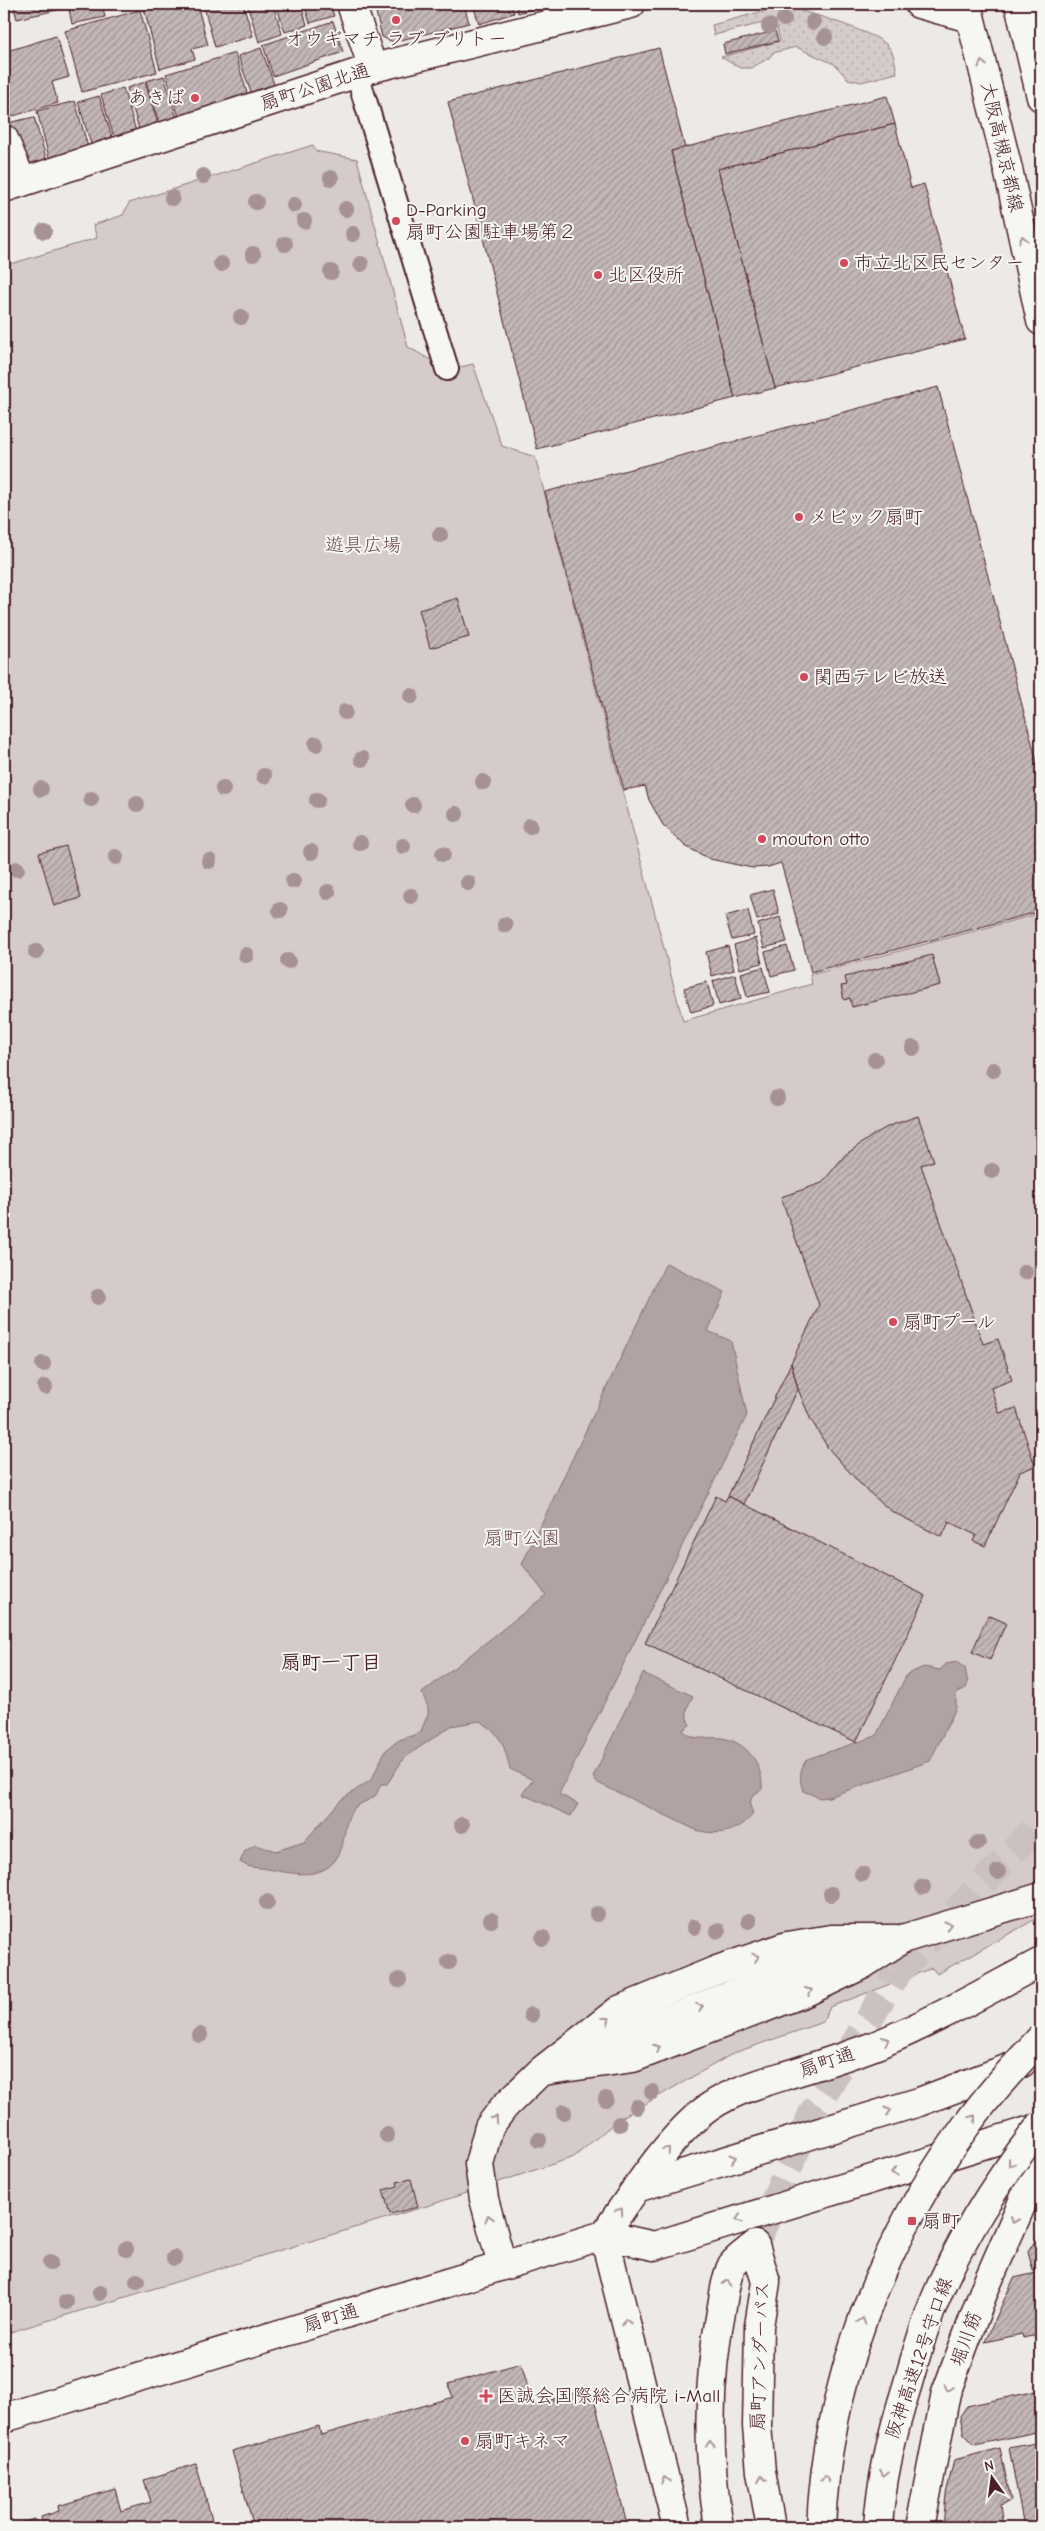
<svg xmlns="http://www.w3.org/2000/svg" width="1045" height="2531" viewBox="0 0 1045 2531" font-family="'Comic Neue','Klee One',sans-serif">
<defs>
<pattern id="garden-dots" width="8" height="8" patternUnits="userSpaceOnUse" patternTransform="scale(1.25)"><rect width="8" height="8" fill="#d4cbca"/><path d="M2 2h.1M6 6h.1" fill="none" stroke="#b8aeae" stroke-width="1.8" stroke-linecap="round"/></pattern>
<pattern id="building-hatch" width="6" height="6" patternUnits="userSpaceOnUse" patternTransform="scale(1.25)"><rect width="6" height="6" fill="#c4b7b7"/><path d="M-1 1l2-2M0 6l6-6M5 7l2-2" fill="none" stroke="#a19495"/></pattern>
</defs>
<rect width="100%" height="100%" fill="#ece9e6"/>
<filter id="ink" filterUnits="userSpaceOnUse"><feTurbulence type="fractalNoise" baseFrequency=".02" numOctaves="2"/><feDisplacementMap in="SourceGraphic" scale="10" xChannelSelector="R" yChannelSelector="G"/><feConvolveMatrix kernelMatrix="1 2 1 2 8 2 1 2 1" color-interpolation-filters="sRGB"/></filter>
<g filter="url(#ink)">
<polygon fill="#d4cbca" stroke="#8f757a" points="313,145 315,151 357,159 408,347 448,370 473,364 502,446 535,457 683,1021 812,984 810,975 1041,913 1041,1916 937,1974 932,1968 830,2007 823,2022 734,2053 619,2119 574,2157 433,2204 4,2334 4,266 97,238 93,225 123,215 129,203"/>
<path fill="url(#garden-dots)" stroke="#8f757a" d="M779 7C795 6 875 33 886 44 894 51 895 62 897 73L861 82 848 79 834 64 796 47 773 53 769 58 751 68H740L721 57 780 41 775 20 714 35 712 25Z"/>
<g fill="#b1a2a3" stroke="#886e73">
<path d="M666 1263 725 1292 708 1331 731 1341 747 1415 559 1794 578 1804 571 1816 522 1794 533 1780 510 1769C504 1745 502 1735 480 1721L451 1726 404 1758 387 1784H381C379 1787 378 1792 376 1795 369 1802 358 1802 351 1812 342 1827 347 1844 336 1859 321 1881 290 1873 268 1869 256 1867 251 1869 240 1862L245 1851 255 1845 276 1851 304 1842 341 1800 372 1779 385 1751 399 1740 417 1734 421 1731 428 1714V1707L422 1693 546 1595 522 1564Z"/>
<path d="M956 1662 965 1668 968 1683 966 1688 956 1693V1708L930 1761 829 1797 820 1798 803 1791C799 1779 799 1770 807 1759L876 1736 907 1674 924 1667 940 1670 946 1664Z"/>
<path d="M643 1673 693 1696C687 1706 684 1715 690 1725L683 1730C695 1743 707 1736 722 1738 747 1742 763 1764 762 1789L752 1796 750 1805 753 1814C738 1833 718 1836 696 1830L596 1782 593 1777Z"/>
</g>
<g fill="url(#building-hatch)" stroke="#4a1f2b">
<polygon points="13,4 65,4 66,8 17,19"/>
<polygon points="68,4 102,4 105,17 72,24"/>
<polygon points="114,4 135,4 115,9"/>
<polygon points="148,4 197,4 208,45 192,49 195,59 160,69 143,5"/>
<polygon points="203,4 243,4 253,36 215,47"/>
<polygon points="247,4 273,4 282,34 259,42"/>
<polygon points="276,4 301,4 307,25 285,32"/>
<polygon points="304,4 330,4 334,16 310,23"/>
<polygon points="374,4 464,4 469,23 393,42 382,37"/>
<polygon points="473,4 511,4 514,13 479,24"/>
<polygon points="515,4 540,4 540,7 518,13"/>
<polygon points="140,10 157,72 82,92 65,31"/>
<polygon points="333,21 343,52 273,76 263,45"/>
<polygon points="775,31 778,41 725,54 723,44"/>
<polygon points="56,36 69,77 52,82 58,103 6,118 4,111 4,52"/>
<polygon points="261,48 275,87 252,95 238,56"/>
<polygon points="659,48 685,148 671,151 735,398 537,449 448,102"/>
<polygon points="235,53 248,96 179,117 166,74"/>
<polygon points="164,76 177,118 159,123 146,81"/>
<polygon points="145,82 158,124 139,129 127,88"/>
<polygon points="123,88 136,131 114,137 101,95"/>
<polygon points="99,96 112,137 91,144 78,102"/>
<polygon points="887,96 895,124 718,169 775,388 735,398 671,151"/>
<polygon points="75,101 89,151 50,161 37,111"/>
<polygon points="34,117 47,161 32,164 20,160 8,123"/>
<polygon points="895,124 911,188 924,184 965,339 775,388 718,169"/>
<polygon points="938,387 1041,777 1041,911 811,972 781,863 768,867 752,868 710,859 685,846 663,825 649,800 645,786 624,790 545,492"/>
<polygon points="458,598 469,637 430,648 419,610"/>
<polygon points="66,846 81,898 54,906 39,853"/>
<polygon points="773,889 779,914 757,920 750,895"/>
<polygon points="748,910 754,935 732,940 725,916"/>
<polygon points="780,917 787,942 764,948 758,924"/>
<polygon points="756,938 762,963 740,969 734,945"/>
<polygon points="728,946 734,970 712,976 706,952"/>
<polygon points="787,946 794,970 771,976 765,952"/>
<polygon points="932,955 940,985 852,1007 850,998 844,1000 841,986 847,985 845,977"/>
<polygon points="1041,955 1041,973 1039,973 1034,957"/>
<polygon points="763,967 770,992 747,997 741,973"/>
<polygon points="735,974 741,999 719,1005 713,981"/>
<polygon points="707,982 713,1006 691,1012 684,988"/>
<polygon points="918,1116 934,1161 921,1165 983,1344 998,1339 1012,1380 991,1388 999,1413 1016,1408 1035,1466 1020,1472 985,1546 973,1541 976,1535 949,1522 942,1537 930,1531 891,1511 863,1487 828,1448 810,1418 798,1389 791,1363 819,1305 781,1197 822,1183 845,1155 873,1135 889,1126"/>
<polygon points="791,1363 798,1389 744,1504 728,1496"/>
<polygon points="716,1496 725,1501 728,1496 926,1596 856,1742 645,1643"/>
<polygon points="988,1615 1006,1623 990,1660 972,1652"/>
<polygon points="411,2179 418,2207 390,2214 383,2190 398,2186 397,2182"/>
<polygon points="1041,2231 1041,2269 1033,2271 1028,2252"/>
<polygon points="1041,2272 1041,2334 1023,2338 1022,2334 985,2342 1014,2278"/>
<polygon points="521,2363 533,2405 578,2392 589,2392 593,2396 628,2527 254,2527 232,2451 319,2426 321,2435 453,2397 448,2384"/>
<polygon points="1041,2390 1041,2431 975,2445 964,2434 960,2416 967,2406"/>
<polygon points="1041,2442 1041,2527 1024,2527 1009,2448"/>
<polygon points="1000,2448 1011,2501 1000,2505 1003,2527 943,2527 946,2494 954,2460"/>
<polygon points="196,2464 214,2527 216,2527 44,2527 41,2517 59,2511 58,2506 115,2489 121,2511 151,2502 144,2480"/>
<polygon points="34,2519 37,2527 7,2527"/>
</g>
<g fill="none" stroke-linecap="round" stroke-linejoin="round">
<polyline stroke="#ccc1c1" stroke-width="28" stroke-dasharray="28 14" stroke-linecap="butt" points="897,1973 1041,1822"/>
<polyline stroke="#ccc1c1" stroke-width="28" stroke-dasharray="28 14" stroke-linecap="butt" points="755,2245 812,2114 897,1973"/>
<defs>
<polyline id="service" points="357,74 447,369"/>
<g id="minor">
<polyline points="351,4 373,68"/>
<polyline points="919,4 970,18"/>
<polyline points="4,139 22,182"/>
<polyline points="4,188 373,68 631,4"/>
<polyline points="604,2235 677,2527"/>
<polyline points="920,2527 946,2393 985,2288 1041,2160"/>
</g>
<g id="tertiary">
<polyline points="636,2188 919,2102 1022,2063"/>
<polyline points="604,2235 654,2246 1041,2127"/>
<path d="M4 2418 604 2235C630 2197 665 2143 700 2114 726 2092 761 2083 793 2073 822 2064 851 2055 879 2044 935 2021 988 1990 1041 1962"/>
<path d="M719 2527C707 2453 707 2380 722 2306 724 2294 726 2276 732 2265 737 2258 748 2251 755 2245L766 2282 759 2326 757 2426 761 2472 771 2527"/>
</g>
<g id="primary">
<polyline points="967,4 1008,169 1041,321"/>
<polyline points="1019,4 1041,97"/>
</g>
<g id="motorway">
<polyline points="580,2055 793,1970 867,1948"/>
<polyline points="543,2071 633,2058 806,1992 862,1965 902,1939"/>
<polyline points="502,2265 484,2199 479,2164 489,2127 504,2107 541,2071 619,2010 717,1970 787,1946 831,1939 902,1939"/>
</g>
</defs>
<use href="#service" stroke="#4a1f2b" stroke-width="26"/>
<use href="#minor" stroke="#4a1f2b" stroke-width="31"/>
<use href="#tertiary" stroke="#4a1f2b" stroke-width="31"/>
<use href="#primary" stroke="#4a1f2b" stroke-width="31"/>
<use href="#motorway" stroke="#4a1f2b" stroke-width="31"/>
<use href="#service" stroke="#f6f6f2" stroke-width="22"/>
<use href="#minor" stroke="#f6f6f2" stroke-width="28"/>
<use href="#tertiary" stroke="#f6f6f2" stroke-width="28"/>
<use href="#primary" stroke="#f6f6f2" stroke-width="28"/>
<use href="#motorway" stroke="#f6f6f2" stroke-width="28"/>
<defs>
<g id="motorway-bridge">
<polyline points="902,1939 1041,1897"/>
<path d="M821 2527C827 2384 880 2246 963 2130 986 2097 1014 2067 1041 2038"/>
<path d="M878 2527C881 2478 893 2430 908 2383 916 2355 924 2326 935 2300 961 2236 999 2178 1041 2125"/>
</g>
</defs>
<use href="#motorway-bridge" stroke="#4a1f2b" stroke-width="31" stroke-linecap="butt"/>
<use href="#motorway-bridge" stroke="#f6f6f2" stroke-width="28"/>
</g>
<g fill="#a69295">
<circle cx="784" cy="19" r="8"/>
<circle cx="813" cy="22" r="8"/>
<circle cx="769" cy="26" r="8"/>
<circle cx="825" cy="37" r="8"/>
<circle cx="203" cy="176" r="8"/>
<circle cx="331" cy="178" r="8"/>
<circle cx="172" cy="198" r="8"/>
<circle cx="256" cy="202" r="8"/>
<circle cx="294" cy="205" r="8"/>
<circle cx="346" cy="209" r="8"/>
<circle cx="304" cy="221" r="8"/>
<circle cx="44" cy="231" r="8"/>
<circle cx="353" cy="234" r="8"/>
<circle cx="285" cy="244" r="8"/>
<circle cx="253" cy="254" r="8"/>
<circle cx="221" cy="264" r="8"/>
<circle cx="361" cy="264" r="8"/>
<circle cx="331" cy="272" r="8"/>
<circle cx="241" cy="317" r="8"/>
<circle cx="440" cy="535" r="8"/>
<circle cx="411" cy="696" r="8"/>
<circle cx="345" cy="712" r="8"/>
<circle cx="316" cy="744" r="8"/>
<circle cx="362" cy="759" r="8"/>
<circle cx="264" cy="776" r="8"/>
<circle cx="483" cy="782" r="8"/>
<circle cx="41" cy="789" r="8"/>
<circle cx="223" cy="789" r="8"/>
<circle cx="91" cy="799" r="8"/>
<circle cx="317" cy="800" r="8"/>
<circle cx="137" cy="804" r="8"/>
<circle cx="413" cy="805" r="8"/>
<circle cx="456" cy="814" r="8"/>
<circle cx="530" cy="826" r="8"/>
<circle cx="360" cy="843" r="8"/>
<circle cx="403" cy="846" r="8"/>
<circle cx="311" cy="852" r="8"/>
<circle cx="443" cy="854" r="8"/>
<circle cx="116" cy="857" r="8"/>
<circle cx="209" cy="861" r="8"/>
<circle cx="17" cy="869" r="8"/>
<circle cx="293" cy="881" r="8"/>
<circle cx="468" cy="883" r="8"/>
<circle cx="328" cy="892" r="8"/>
<circle cx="411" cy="896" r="8"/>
<circle cx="280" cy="910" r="8"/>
<circle cx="505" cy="925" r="8"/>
<circle cx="36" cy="952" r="8"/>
<circle cx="246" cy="955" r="8"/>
<circle cx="288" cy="961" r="8"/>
<circle cx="913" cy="1048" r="8"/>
<circle cx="875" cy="1060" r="8"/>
<circle cx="993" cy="1070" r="8"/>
<circle cx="777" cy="1098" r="8"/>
<circle cx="992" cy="1171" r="8"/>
<circle cx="1025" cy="1272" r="8"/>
<circle cx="98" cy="1297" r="8"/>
<circle cx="43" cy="1364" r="8"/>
<circle cx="45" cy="1387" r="8"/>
<circle cx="462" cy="1825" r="8"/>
<circle cx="978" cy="1843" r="8"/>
<circle cx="998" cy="1872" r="8"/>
<circle cx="862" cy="1874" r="8"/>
<circle cx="923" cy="1887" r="8"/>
<circle cx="831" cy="1894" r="8"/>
<circle cx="267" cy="1902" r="8"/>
<circle cx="597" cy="1914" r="8"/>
<circle cx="491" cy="1920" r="8"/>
<circle cx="749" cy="1921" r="8"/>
<circle cx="694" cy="1927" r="8"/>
<circle cx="718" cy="1931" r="8"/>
<circle cx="543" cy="1938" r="8"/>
<circle cx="449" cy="1962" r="8"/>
<circle cx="399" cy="1980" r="8"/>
<circle cx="531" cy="2015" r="8"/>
<circle cx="200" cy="2035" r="8"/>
<circle cx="652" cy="2092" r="8"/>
<circle cx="606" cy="2099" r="8"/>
<circle cx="637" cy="2107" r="8"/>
<circle cx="564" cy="2112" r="8"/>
<circle cx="619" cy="2124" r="8"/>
<circle cx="387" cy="2135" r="8"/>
<circle cx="539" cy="2140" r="8"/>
<circle cx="126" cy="2249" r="8"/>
<circle cx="174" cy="2258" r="8"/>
<circle cx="50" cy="2263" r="8"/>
<circle cx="137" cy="2281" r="8"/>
<circle cx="100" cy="2293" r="8"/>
<circle cx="66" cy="2302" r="8"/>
</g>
<defs><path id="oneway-chevron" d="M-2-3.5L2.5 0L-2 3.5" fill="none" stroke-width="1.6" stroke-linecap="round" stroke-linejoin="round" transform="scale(1.25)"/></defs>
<g stroke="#a99598">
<use href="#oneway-chevron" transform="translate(982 64) rotate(-104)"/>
<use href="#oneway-chevron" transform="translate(1023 239) rotate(-102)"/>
<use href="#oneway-chevron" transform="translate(948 1925) rotate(-16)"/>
<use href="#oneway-chevron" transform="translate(756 1957) rotate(-19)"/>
<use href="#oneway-chevron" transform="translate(809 1991) rotate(-24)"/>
<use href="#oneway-chevron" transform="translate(700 2007) rotate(-22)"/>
<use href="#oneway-chevron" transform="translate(607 2020) rotate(-38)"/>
<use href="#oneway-chevron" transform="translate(886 2040) rotate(-24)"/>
<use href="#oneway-chevron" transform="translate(657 2048) rotate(-21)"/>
<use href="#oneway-chevron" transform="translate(888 2111) rotate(-17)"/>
<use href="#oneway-chevron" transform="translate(973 2118) rotate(-51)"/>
<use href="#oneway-chevron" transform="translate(495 2119) rotate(-54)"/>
<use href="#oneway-chevron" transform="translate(667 2150) rotate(-50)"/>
<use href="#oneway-chevron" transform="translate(733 2158) rotate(-17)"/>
<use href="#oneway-chevron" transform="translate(1011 2163) rotate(127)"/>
<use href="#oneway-chevron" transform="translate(894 2172) rotate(163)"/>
<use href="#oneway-chevron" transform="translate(620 2211) rotate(-56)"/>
<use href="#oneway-chevron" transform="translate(489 2218) rotate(-105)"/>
<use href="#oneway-chevron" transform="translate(739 2219) rotate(163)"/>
<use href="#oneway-chevron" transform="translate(1014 2220) rotate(113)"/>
<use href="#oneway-chevron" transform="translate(727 2283) rotate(-74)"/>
<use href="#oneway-chevron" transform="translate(862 2321) rotate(-72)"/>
<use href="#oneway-chevron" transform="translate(626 2322) rotate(-104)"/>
<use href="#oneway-chevron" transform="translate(948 2388) rotate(108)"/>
<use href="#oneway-chevron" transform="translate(710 2444) rotate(-93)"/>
<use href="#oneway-chevron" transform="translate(884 2473) rotate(101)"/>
<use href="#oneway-chevron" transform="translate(762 2479) rotate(-99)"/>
<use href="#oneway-chevron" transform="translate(825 2479) rotate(-82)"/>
<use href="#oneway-chevron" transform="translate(665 2480) rotate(-104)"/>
</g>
</g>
<g fill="#d1495b" stroke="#f6f6f2" stroke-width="2">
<circle cx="396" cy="20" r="5"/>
<circle cx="195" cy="98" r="5"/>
<circle cx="396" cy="221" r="5"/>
<circle cx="844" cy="263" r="5"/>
<circle cx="598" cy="275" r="5"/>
<circle cx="799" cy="517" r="5"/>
<circle cx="804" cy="677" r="5"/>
<circle cx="762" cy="839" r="5"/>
<circle cx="893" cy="1322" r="5"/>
<rect x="907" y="2216" width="10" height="10" rx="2.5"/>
<path d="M483.5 2388.5h5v5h5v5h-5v5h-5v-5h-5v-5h5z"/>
<circle cx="465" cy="2441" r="5"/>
</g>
<g text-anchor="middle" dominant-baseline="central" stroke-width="4" stroke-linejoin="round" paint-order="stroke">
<g font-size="19" fill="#4a1f2b" stroke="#f6f6f2" text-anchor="start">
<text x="396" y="39" text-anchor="middle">オウギマチ ラブ ブリトー</text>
<text x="185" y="98" text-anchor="end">あきば</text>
<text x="406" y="210">D-Parking<tspan x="406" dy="22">扇町公園駐車場第２</tspan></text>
<text x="854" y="263">市立北区民センター</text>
<text x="608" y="275">北区役所</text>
<text x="809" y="517">メビック扇町</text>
<text x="814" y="677">関西テレビ放送</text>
<text x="772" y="839">mouton otto</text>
<text x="903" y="1322">扇町プール</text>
<text x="922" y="2221">扇町</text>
<text x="497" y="2396">医誠会国際総合病院 i-Mall</text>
<text x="475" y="2441">扇町キネマ</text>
</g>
<g font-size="19" fill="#4a1f2b" stroke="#f6f6f2">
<text transform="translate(315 87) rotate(-18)">扇町公園北通</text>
<text transform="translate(1002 147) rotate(77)">大阪高槻京都線</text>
<text transform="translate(827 2062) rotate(-19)">扇町通</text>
<text transform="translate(331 2318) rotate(-17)">扇町通</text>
<text transform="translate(966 2339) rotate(-70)">堀川筋</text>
<text transform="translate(760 2356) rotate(-88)">扇町アンダーパス</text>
<text transform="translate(919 2358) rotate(-71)">阪神高速12号守口線</text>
</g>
<g font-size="19" fill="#6c4a53" stroke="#f6f6f2">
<text x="363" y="545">遊具広場</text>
<text x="522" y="1538">扇町公園</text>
</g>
<g font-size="20" font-weight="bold" fill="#4a1f2b" stroke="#f6f6f2">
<text x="331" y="1662">扇町一丁目</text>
</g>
</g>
<rect width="1045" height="2531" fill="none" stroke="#f6f6f2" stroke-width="20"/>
<rect x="10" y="10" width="1025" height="2511" fill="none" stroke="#4a1f2b" stroke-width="2" filter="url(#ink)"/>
<g transform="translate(992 2478) rotate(346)" stroke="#f6f6f2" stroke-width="4" paint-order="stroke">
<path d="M0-4L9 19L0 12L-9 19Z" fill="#4a1f2b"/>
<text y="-8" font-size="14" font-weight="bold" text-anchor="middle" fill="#4a1f2b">N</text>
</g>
</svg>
